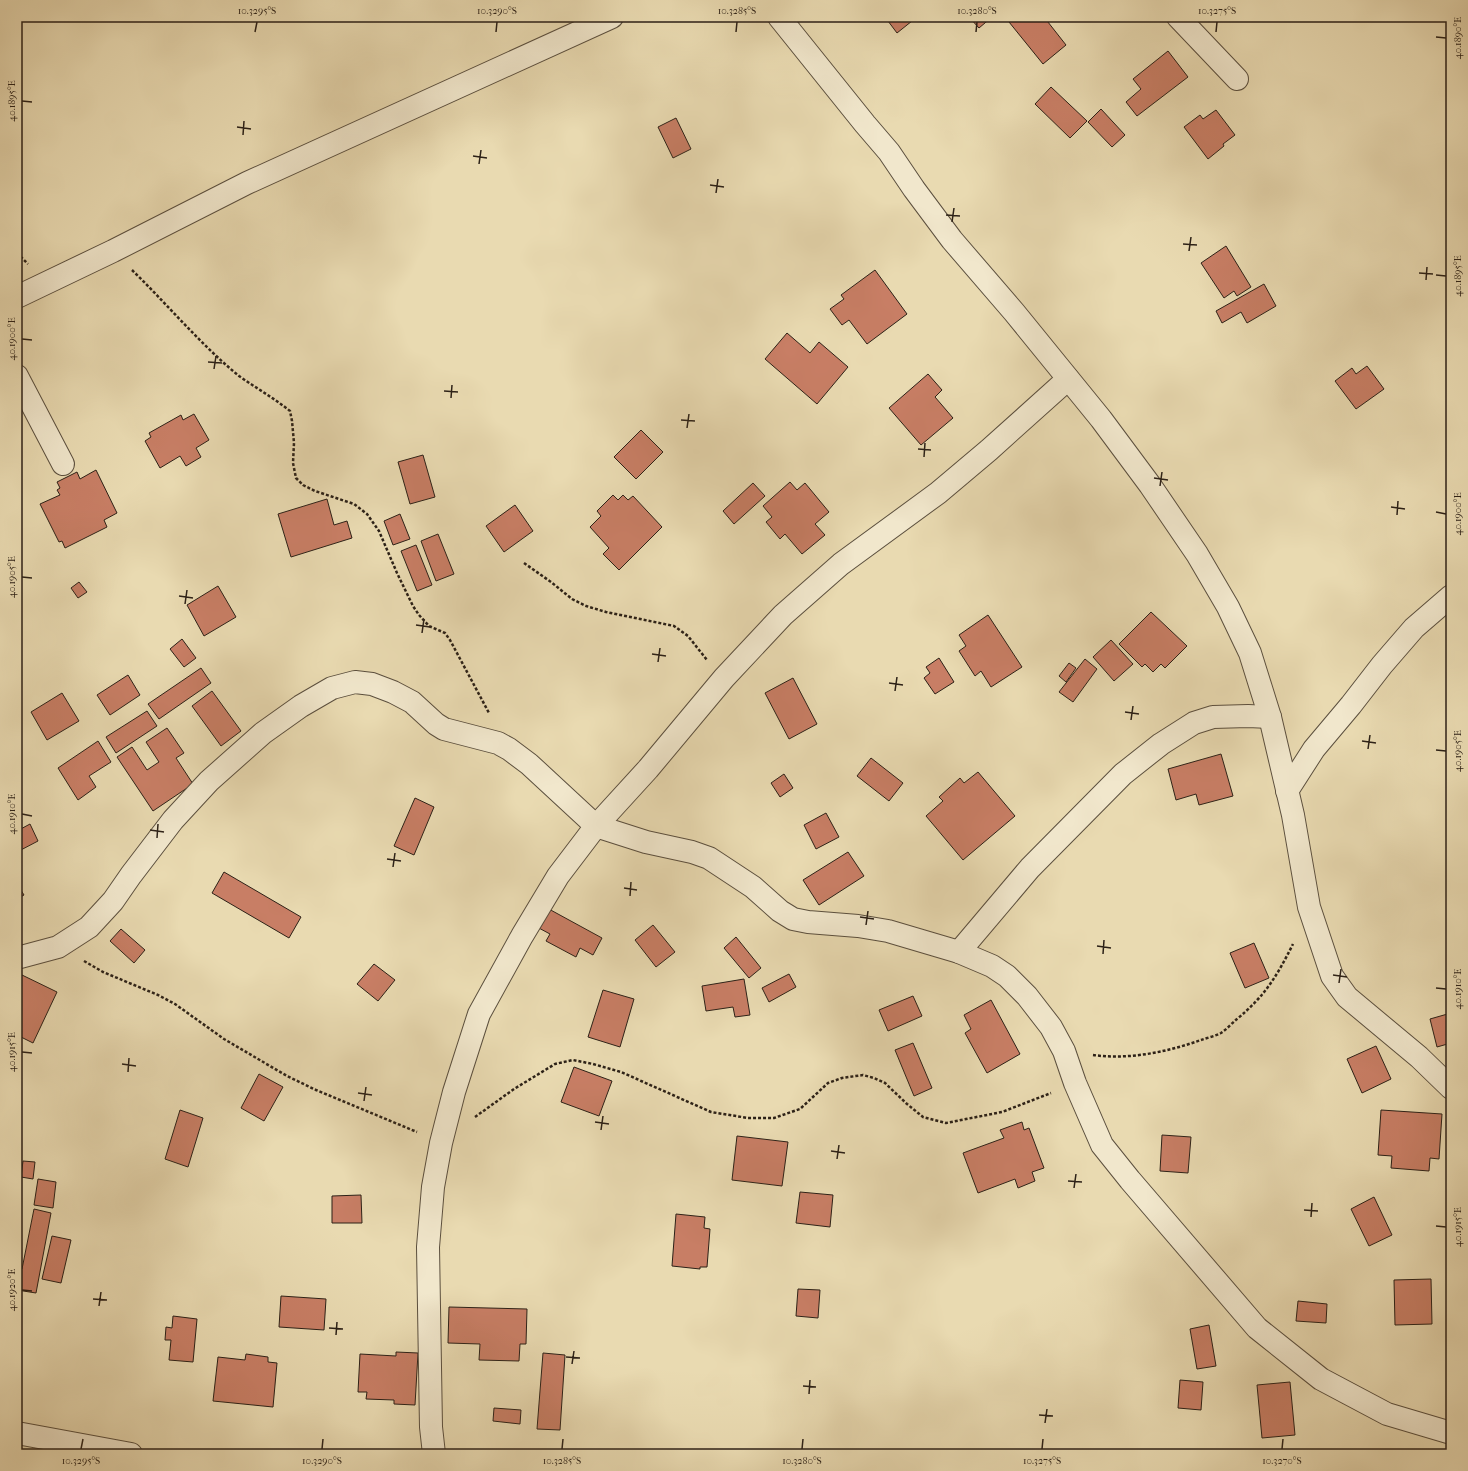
<svg xmlns="http://www.w3.org/2000/svg" width="1468" height="1471" viewBox="0 0 1468 1471" font-family="'IM FELL French Canon',serif">
<rect width="100%" height="100%" fill="#e9dab1"/>
<filter id="stains"><feTurbulence type="fractalNoise" baseFrequency=".005" numOctaves="4"/><feColorMatrix values="0 0 0 0 .2 0 0 0 0 .09 0 0 0 0 .02 0 0 0 .5 -.17"/></filter>
<radialGradient id="worn" r=".72"><stop offset=".6" stop-color="#630" stop-opacity="0"/><stop offset="1" stop-color="#630" stop-opacity=".3"/></radialGradient>
<g fill="#c87e65" stroke="#2c2117">
<polygon points="885,17 917,17 897,33"/>
<polygon points="969,17 992,17 979,28"/>
<polygon points="1015,17 1044,17 1066,45 1043,64 1009,22"/>
<polygon points="1168,51 1188,77 1137,116 1126,102 1141,89 1133,79"/>
<polygon points="1051,87 1087,121 1070,138 1035,104"/>
<polygon points="1101,109 1125,135 1112,147 1088,122"/>
<polygon points="1216,110 1235,135 1223,144 1224,146 1208,159 1184,127 1200,115 1203,119"/>
<polygon points="676,118 691,149 673,158 658,127"/>
<polygon points="1226,246 1251,287 1237,296 1234,291 1224,298 1201,263"/>
<polygon points="875,270 907,314 867,344 849,320 842,325 830,309 844,299 841,295"/>
<polygon points="1264,284 1276,306 1247,323 1241,312 1222,323 1216,311"/>
<polygon points="787,333 810,353 819,342 848,367 817,404 765,359"/>
<polygon points="1367,366 1384,389 1356,409 1335,381 1352,368 1356,374"/>
<polygon points="928,374 942,390 935,397 953,418 921,445 889,408"/>
<polygon points="194,414 209,440 196,448 201,457 186,466 180,456 160,468 145,441 151,437 149,433 181,415 183,420"/>
<polygon points="641,430 663,452 636,479 614,457"/>
<polygon points="423,455 435,497 410,504 398,462"/>
<polygon points="96,470 117,513 104,520 107,527 65,548 62,541 59,542 40,504 60,495 57,490 60,488 57,482 77,472 80,479"/>
<polygon points="790,482 797,490 805,483 829,512 815,524 825,535 802,554 785,534 780,539 766,522 772,517 763,506"/>
<polygon points="753,483 765,496 734,524 723,511"/>
<polygon points="613,495 618,500 623,495 628,500 633,496 662,527 619,570 603,554 609,548 590,527 601,516 597,511"/>
<polygon points="327,499 334,525 347,521 352,538 291,557 278,514"/>
<polygon points="515,505 533,531 504,552 486,526"/>
<polygon points="400,514 410,539 393,545 384,521"/>
<polygon points="438,534 454,574 436,581 421,541"/>
<polygon points="416,545 432,585 417,591 401,551"/>
<polygon points="79,582 87,592 78,598 71,588"/>
<polygon points="218,586 236,617 204,636 187,605"/>
<polygon points="1151,612 1187,646 1165,668 1161,664 1153,672 1145,664 1142,667 1119,644"/>
<polygon points="988,615 1022,667 991,687 981,671 975,676 959,651 966,646 959,635"/>
<polygon points="182,639 196,658 184,667 170,649"/>
<polygon points="1111,640 1133,664 1114,681 1093,657"/>
<polygon points="939,658 954,682 935,694 924,678 930,673 926,667"/>
<polygon points="1085,659 1097,669 1073,702 1059,692"/>
<polygon points="1069,663 1076,668 1066,682 1059,676"/>
<polygon points="201,668 211,683 159,719 148,704"/>
<polygon points="128,675 140,695 110,715 97,695"/>
<polygon points="793,678 817,724 789,739 765,693"/>
<polygon points="212,691 241,731 221,746 192,706"/>
<polygon points="62,693 79,721 47,740 31,712"/>
<polygon points="147,711 157,726 116,753 106,737"/>
<polygon points="167,728 184,753 176,758 193,784 153,811 117,757 132,747 147,770 159,762 146,742"/>
<polygon points="98,741 111,762 89,776 96,787 78,800 58,768"/>
<polygon points="1221,754 1233,796 1199,805 1196,794 1176,800 1168,769"/>
<polygon points="871,758 903,783 889,801 857,776"/>
<polygon points="978,772 1015,816 963,860 926,816 943,801 939,797 960,778 964,783"/>
<polygon points="784,774 793,788 780,797 771,783"/>
<polygon points="415,798 434,807 414,855 394,846"/>
<polygon points="826,813 839,837 816,849 804,825"/>
<polygon points="30,824 38,841 17,852 17,831"/>
<polygon points="848,852 864,876 819,905 803,880"/>
<polygon points="224,872 301,917 289,938 212,893"/>
<polygon points="17,884 24,895 17,899"/>
<polygon points="547,908 602,938 593,955 580,948 576,957 546,941 550,934 537,927"/>
<polygon points="653,925 675,952 656,967 635,940"/>
<polygon points="121,929 145,950 134,963 110,941"/>
<polygon points="736,937 761,968 749,978 724,948"/>
<polygon points="1254,943 1269,978 1245,988 1230,953"/>
<polygon points="374,964 395,980 378,1001 357,984"/>
<polygon points="789,974 796,987 769,1002 762,988"/>
<polygon points="22,975 57,992 33,1043 17,1035 17,985"/>
<polygon points="744,979 750,1015 735,1017 733,1007 706,1011 702,986"/>
<polygon points="603,990 634,999 620,1047 588,1037"/>
<polygon points="913,996 922,1016 888,1031 879,1010"/>
<polygon points="991,1000 1020,1054 987,1073 965,1033 971,1029 964,1015"/>
<polygon points="1451,1013 1451,1043 1437,1047 1430,1019"/>
<polygon points="913,1043 932,1088 914,1096 895,1050"/>
<polygon points="1376,1046 1391,1079 1362,1093 1347,1059"/>
<polygon points="574,1067 612,1081 599,1116 561,1102"/>
<polygon points="259,1074 283,1087 264,1121 241,1108"/>
<polygon points="180,1110 203,1118 188,1167 165,1159"/>
<polygon points="1381,1110 1442,1114 1439,1159 1430,1158 1429,1171 1391,1168 1392,1156 1378,1155"/>
<polygon points="1022,1122 1024,1130 1029,1128 1044,1168 1032,1172 1035,1181 1018,1188 1015,1179 978,1193 963,1153 1004,1138 1000,1130"/>
<polygon points="1162,1135 1191,1137 1188,1173 1160,1171"/>
<polygon points="737,1136 788,1142 782,1186 732,1180"/>
<polygon points="23,1161 35,1162 33,1179 21,1177"/>
<polygon points="38,1179 56,1182 53,1208 34,1205"/>
<polygon points="800,1192 833,1195 830,1227 796,1223"/>
<polygon points="361,1195 362,1223 332,1223 332,1196"/>
<polygon points="1374,1197 1392,1235 1369,1246 1351,1209"/>
<polygon points="34,1209 51,1213 36,1293 17,1290 17,1268 22,1269"/>
<polygon points="676,1214 705,1217 704,1228 710,1229 707,1267 700,1267 700,1269 672,1266"/>
<polygon points="52,1236 71,1240 61,1283 42,1279"/>
<polygon points="1431,1279 1432,1324 1395,1325 1394,1280"/>
<polygon points="798,1289 820,1290 818,1318 796,1316"/>
<polygon points="281,1296 326,1299 324,1330 279,1327"/>
<polygon points="1298,1301 1327,1304 1326,1323 1296,1321"/>
<polygon points="449,1307 527,1309 526,1344 520,1344 519,1361 479,1360 480,1344 448,1343"/>
<polygon points="173,1316 197,1319 193,1362 169,1360 171,1340 165,1340 166,1327 172,1328"/>
<polygon points="1209,1325 1216,1366 1197,1369 1190,1329"/>
<polygon points="396,1352 418,1353 415,1405 394,1404 394,1400 366,1399 367,1392 358,1392 360,1354 396,1356"/>
<polygon points="543,1353 565,1355 560,1430 537,1429"/>
<polygon points="246,1354 268,1357 268,1362 277,1363 273,1407 213,1401 218,1357 245,1360"/>
<polygon points="1180,1380 1203,1382 1201,1410 1178,1408"/>
<polygon points="1290,1382 1295,1435 1262,1438 1257,1385"/>
<polygon points="494,1408 521,1410 520,1424 493,1421"/>
</g>
<g fill="none" stroke-linecap="round" stroke-linejoin="round">
<defs>
<g id="minor">
<polyline points="779,17 865,124 889,152 914,189 952,240 1014,312 1101,419 1150,485 1197,554 1228,607 1250,653 1270,717 1293,815 1309,907 1332,976 1347,997 1419,1057 1451,1088"/>
<polyline points="1178,17 1237,79"/>
<polyline points="17,297 113,251 247,183 612,17"/>
<polyline points="17,376 63,464"/>
<polyline points="1287,791 1314,749 1351,705 1382,665 1414,628 1451,596"/>
<polyline points="959,952 1030,868 1123,774 1161,744 1194,723 1213,717 1248,716 1270,717"/>
<polyline points="17,958 58,947 89,927 113,901 131,875 173,820 209,781 263,733 301,706 332,688 355,682 372,684 393,692 412,702 436,724 444,729 498,743 509,749 529,764 596,826 646,842 692,852 709,858 753,887 780,911 793,919 808,922 858,926 888,931 959,952 992,966 1007,976 1027,996 1051,1027 1064,1051 1075,1083 1102,1145 1130,1180 1257,1328 1321,1379 1387,1414 1451,1433"/>
<polyline points="17,1433 131,1454"/>
<polyline points="434,1454 431,1427 428,1247 433,1187 441,1143 454,1092 479,1014 522,936 558,876 596,826 648,769 724,678 783,615 841,564 938,493 989,450 1068,379"/>
</g>
</defs>
<use href="#minor" stroke="#5b4f3e" stroke-width="24"/>
<g stroke="#2c2117" stroke-width="2.5" stroke-dasharray="3 2" stroke-linecap="butt">
<polyline points="17,253 28,264"/>
<path d="M132 270C168 305 200 344 239 376 256 388 274 398 290 411L292 421 294 443 293 463 296 478 303 485 315 491 354 504 367 514 379 531 397 573 413 606 419 615 429 626 445 633 450 640 489 713"/>
<polyline points="524,563 551,582 572,599 586,606 606,612 674,626 688,636 707,660"/>
<polyline points="84,961 103,972 158,995 175,1004 224,1039 287,1076 316,1090 417,1132"/>
<path d="M1093 1055C1129 1060 1167 1052 1201 1040 1207 1038 1215 1036 1221 1033 1227 1029 1232 1023 1237 1019 1265 996 1277 976 1293 944"/>
<polyline points="475,1117 514,1089 555,1064 573,1060 593,1064 621,1072 711,1112 748,1118 774,1118 800,1109 828,1083 842,1078 863,1075 874,1078 885,1083 907,1104 923,1117 946,1123 1002,1112 1051,1093"/>
</g>
<use href="#minor" stroke="#f1e7cc" stroke-width="22"/>
</g>
<path fill="none" stroke="#2c2117" stroke-width="1.5" d="M255 32 257 22M496 32 497 22M736 32 737 22M976 32 977 22M1216 32 1217 22M1436 37 1446 38M22 101 32 102M237 127 251 129M243 135 244 121M473 156 487 158M479 164 481 150M710 185 724 187M716 193 718 179M946 215 960 216M952 222 954 208M1183 244 1197 245M1189 251 1191 237M1419 273 1433 274M1436 275 1446 276M1426 280 1427 267M22 339 32 340M208 362 222 363M214 369 216 356M444 391 458 392M451 398 452 385M681 420 695 421M687 428 689 414M918 449 931 450M924 457 925 443M1154 478 1168 480M1160 486 1162 472M1391 507 1405 509M1436 512 1446 514M1397 515 1398 501M22 577 32 578M179 596 193 598M185 604 187 590M416 625 430 627M422 633 424 619M652 654 666 656M658 662 660 648M889 683 903 685M895 691 897 677M1125 712 1139 714M1131 720 1133 706M1362 741 1376 743M1368 749 1370 735M1436 750 1446 751M22 814 32 816M150 830 164 832M157 838 158 824M387 859 401 861M393 867 395 853M624 888 637 890M630 896 631 882M860 917 874 919M866 925 868 911M1097 946 1111 948M1103 954 1104 940M1333 975 1347 977M1339 983 1341 969M1436 988 1446 989M22 1052 32 1053M122 1064 136 1066M128 1072 129 1058M358 1093 372 1095M364 1101 366 1087M595 1122 609 1124M601 1130 603 1116M831 1151 845 1153M837 1159 839 1145M1068 1181 1082 1182M1074 1188 1076 1174M1304 1210 1318 1211M1311 1217 1312 1203M1436 1226 1446 1227M22 1290 32 1291M93 1299 107 1300M99 1306 101 1292M329 1328 343 1329M336 1335 337 1322M566 1357 580 1358M572 1364 574 1351M803 1386 816 1387M809 1394 810 1380M1039 1415 1053 1416M1045 1423 1047 1409M81 1449 83 1439M322 1449 323 1439M562 1449 563 1439M802 1449 803 1439M1042 1449 1043 1439M1282 1449 1283 1439"/>
<rect width="1468" height="1471" fill="none" stroke="#e9dab1" stroke-width="44"/>
<rect x="22" y="22" width="1424" height="1427" fill="none" stroke="#2c2117" stroke-width="1.5"/>
<g font-size="10" text-anchor="middle" fill="#2c2117">
<text x="257" y="14">10.3295°S</text>
<text x="497" y="14">10.3290°S</text>
<text x="737" y="14">10.3285°S</text>
<text x="977" y="14">10.3280°S</text>
<text x="1217" y="14">10.3275°S</text>
<text transform="translate(1457 38) rotate(-90)" y="4">40.1890°E</text>
<text transform="translate(11 101) rotate(-90)" y="4">40.1895°E</text>
<text transform="translate(1457 276) rotate(-90)" y="4">40.1895°E</text>
<text transform="translate(11 339) rotate(-90)" y="4">40.1900°E</text>
<text transform="translate(1457 514) rotate(-90)" y="4">40.1900°E</text>
<text transform="translate(11 577) rotate(-90)" y="4">40.1905°E</text>
<text transform="translate(1457 751) rotate(-90)" y="4">40.1905°E</text>
<text transform="translate(11 814) rotate(-90)" y="4">40.1910°E</text>
<text transform="translate(1457 989) rotate(-90)" y="4">40.1910°E</text>
<text transform="translate(11 1052) rotate(-90)" y="4">40.1915°E</text>
<text transform="translate(1457 1227) rotate(-90)" y="4">40.1915°E</text>
<text transform="translate(11 1290) rotate(-90)" y="4">40.1920°E</text>
<text x="81" y="1464">10.3295°S</text>
<text x="322" y="1464">10.3290°S</text>
<text x="562" y="1464">10.3285°S</text>
<text x="802" y="1464">10.3280°S</text>
<text x="1042" y="1464">10.3275°S</text>
<text x="1282" y="1464">10.3270°S</text>
</g>
<rect width="100%" height="100%" filter="url(#stains)"/>
<rect width="100%" height="100%" fill="url(#worn)"/>
</svg>
